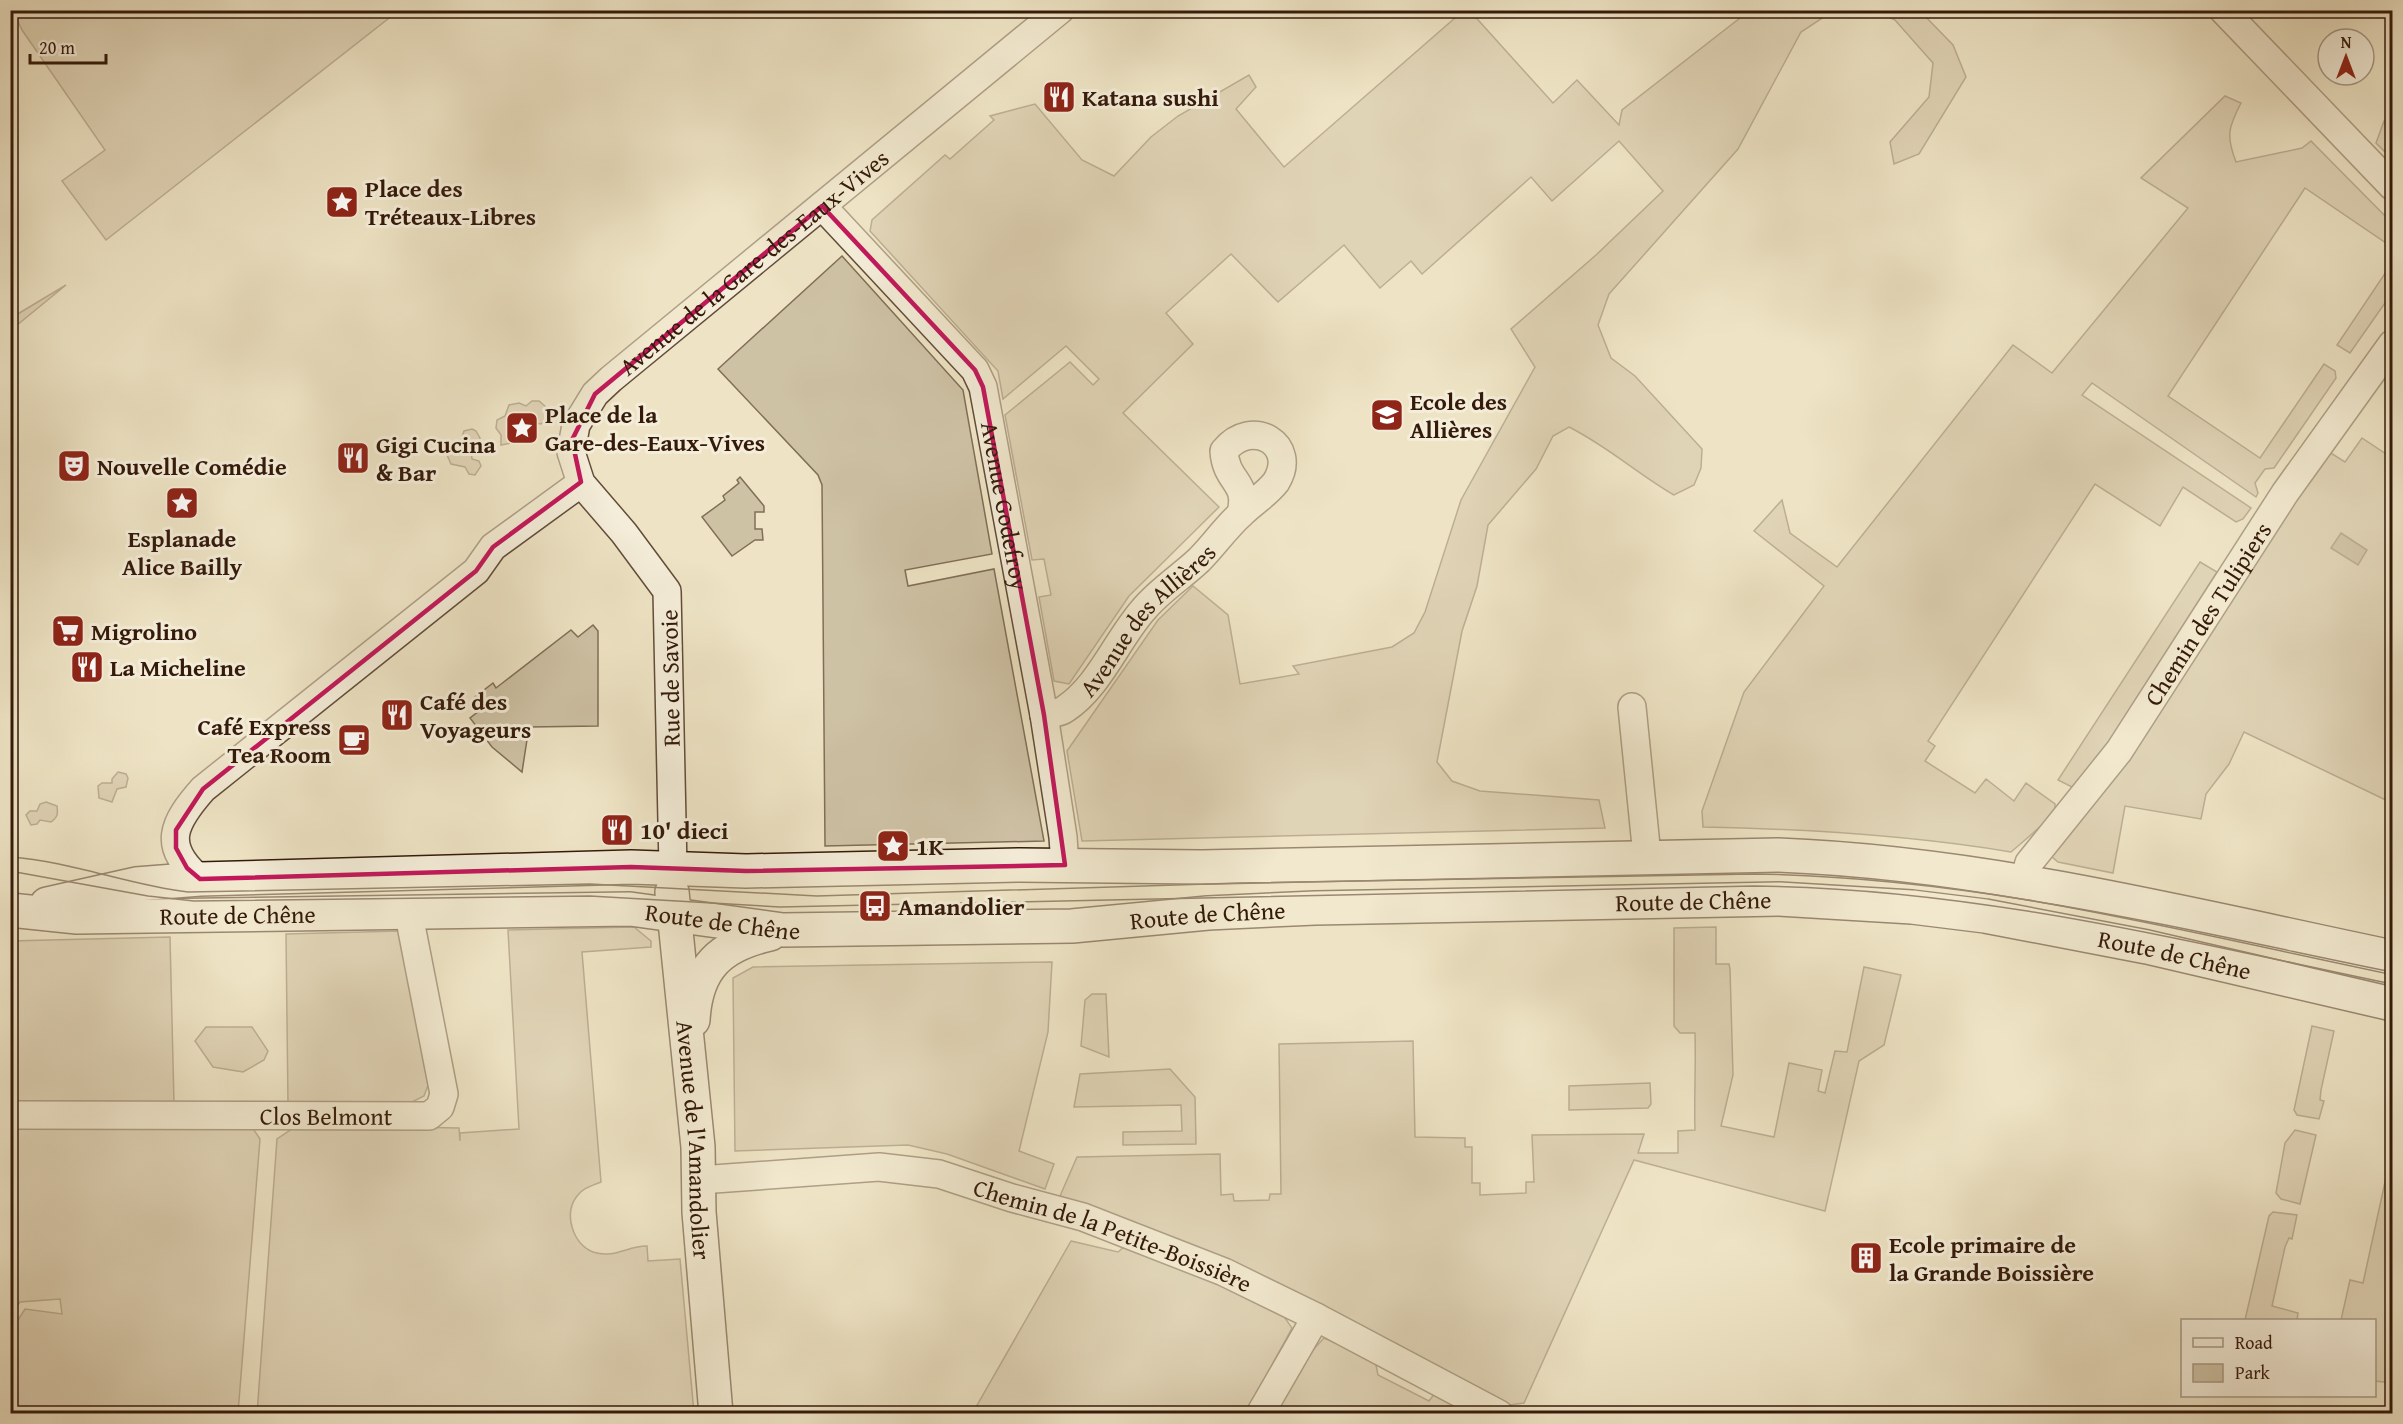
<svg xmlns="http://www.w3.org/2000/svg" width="2403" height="1424" viewBox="0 0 2403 1424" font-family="'Gentium Book Plus',serif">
<rect width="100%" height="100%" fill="#eee4c5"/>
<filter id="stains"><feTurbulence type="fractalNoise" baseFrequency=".00333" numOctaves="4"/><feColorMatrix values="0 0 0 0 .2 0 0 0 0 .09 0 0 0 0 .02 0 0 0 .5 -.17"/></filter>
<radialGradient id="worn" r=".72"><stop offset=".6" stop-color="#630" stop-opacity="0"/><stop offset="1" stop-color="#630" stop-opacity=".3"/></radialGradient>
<g fill="#cec2a5" stroke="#816e58" stroke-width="1.5">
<polygon points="13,11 398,11 106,240 62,181 105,150 22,30"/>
<path d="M1463 11H1470L1553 103 1577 80 1619 125 1622 110 1749 11H1833L1801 32 1738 149 1609 294 1598 325 1611 358 1635 376 1702 449 1701 468 1694 485 1674 495C1638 474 1607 446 1569 427L1553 436 1536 469 1488 525 1477 586 1462 631 1437 762 1452 781 1480 791 1599 800 1605 828 1082 841 1067 751 1158 620 1193 586 1228 615 1240 684 1299 674 1293 666 1392 647 1414 633 1425 612 1461 500 1535 367 1511 329 1596 255 1663 191 1619 141 1552 201 1531 177 1422 274 1411 261 1380 288 1344 245 1278 302 1231 254 1166 313 1193 344 1123 413 1219 507 1129 596 1069 684 1054 681 1039 597 1051 595 1044 559 1032 560 1005 415 1070 362 1093 385 1099 379 1066 346 1003 399 998 371 870 231 872 220 945 155 950 159 994 120 990 116 1035 104 1082 160 1114 176 1151 137 1178 116 1249 75 1256 87 1236 109 1284 167Z"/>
<polygon points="1876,11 1920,11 1953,45 1966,77 1919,154 1894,164 1890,142 1929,97 1933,63 1895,20"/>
<path d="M2225 96 2241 103C2228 128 2226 136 2236 162L2302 148 2311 141 2392 223V247L2305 188 2168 396 2260 458 2324 364 2335 371 2336 378 2274 468 2265 469 2255 483 2258 493 2256 497 2092 383 2082 395 2251 508 2243 519 2236 522 2183 487 2160 526 2095 484 1928 741 1935 746 1925 761 1975 793 1986 779 2014 801 2026 783 2055 804V814L2011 852C1909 835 1807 829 1703 827L1702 811 1744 692 1824 586 1754 531 1782 500 1790 533 1837 567 2013 345 2052 373 2188 208 2141 178Z"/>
<polygon points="2392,110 2392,159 2376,143 2384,121"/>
<polygon points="842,256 963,390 992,554 905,570 908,586 994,569 1044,841 825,846 822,485 818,475 718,369"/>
<polygon points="2392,263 2392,293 2350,353 2337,345"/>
<polygon points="66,285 11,330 11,318"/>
<polygon points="532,401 539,401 546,407 546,420 541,424 527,422 515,427 511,435 511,443 501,445 501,435 496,428 497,420 505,416 509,405 519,403 526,406"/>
<polygon points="472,429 476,431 480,438 477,446 471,449 472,459 479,461 481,466 475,475 469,474 465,467 451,464 447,455 450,447 460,443 464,431"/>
<polygon points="2362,438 2392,458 2392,803 2244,732 2229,764 2206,794 2201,819 2125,806 2113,873 2058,862 2051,856 2326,450 2345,462"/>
<polygon points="740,477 764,506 764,512 755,512 755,529 762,529 763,540 755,540 732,556 702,517 725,500 723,496 739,483 737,480"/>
<polygon points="2200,562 2217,572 2078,790 2058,780"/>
<polygon points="593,625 598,631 598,726 529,727 522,772 492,747 470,718 483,708 475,697 493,683 496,688 571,630 578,637"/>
<polygon points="118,772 126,774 128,778 126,787 117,789 112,802 99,798 98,786 102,783 112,783 112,779"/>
<path d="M46 802 57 806C58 814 58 817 51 822L40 820 37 824 31 825 26 815 30 811H37L40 804Z"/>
<path d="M634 927 651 941V947L582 952 601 1182C591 1186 583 1188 577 1196 563 1214 573 1244 593 1252 614 1259 627 1246 647 1246L648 1261 680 1259 694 1413 257 1414 277 1139 298 1125 459 1128 460 1141V1133L519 1129 508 930Z"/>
<path d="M1716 927V964H1729L1730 969 1733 1075 1721 1126 1774 1137 1789 1063 1822 1070 1818 1091 1825 1093 1835 1051 1847 1052 1864 967 1901 975 1884 1045 1859 1061 1825 1211 1634 1160 1524 1403 1509 1405 1310 1302 1060 1196 1077 1157 1220 1154 1221 1195 1233 1194 1234 1201 1269 1200 1270 1194H1281L1279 1044 1413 1041 1415 1137 1465 1138V1147H1472V1183H1480V1195L1526 1193V1182H1534L1532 1135 1644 1134 1638 1153H1678V1131L1695 1130C1694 1098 1696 1065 1695 1033H1680L1674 1026V928Z"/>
<polygon points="401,931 430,1080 424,1096 408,1104 288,1104 286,934"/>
<polygon points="170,937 174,1104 11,1103 10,941"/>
<polygon points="1052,962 1048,1032 1019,1151 1054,1164 1045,1189 947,1154 908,1145 735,1151 733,978 753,967"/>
<polygon points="1092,994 1106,994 1109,1057 1081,1046 1085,1000"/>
<polygon points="2312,1026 2334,1031 2321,1090 2320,1100 2324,1101 2319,1119 2297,1115 2294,1110"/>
<polygon points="206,1027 252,1027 268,1051 264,1060 243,1072 213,1067 195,1041"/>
<polygon points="1170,1069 1195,1097 1196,1144 1123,1145 1123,1132 1182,1131 1181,1105 1074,1107 1080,1074"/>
<polygon points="1650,1083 1651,1104 1648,1108 1569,1110 1569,1086"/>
<polygon points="11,1122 252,1127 260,1139 238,1413 30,1414 11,1408 11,1331 25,1309 62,1314 60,1299 20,1302 11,1314"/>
<polygon points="2295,1130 2316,1135 2300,1204 2281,1199 2276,1193 2285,1143"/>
<polygon points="2392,1150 2392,1383 2375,1381 2374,1320 2341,1320 2350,1280 2363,1283"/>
<polygon points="2273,1212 2297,1215 2292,1239 2289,1238 2285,1247 2272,1306 2298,1313 2297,1320 2245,1320 2269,1216"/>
<polygon points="1071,1241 1118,1252 1126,1245 1182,1266 1283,1315 1292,1328 1246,1413 972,1414"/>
<polygon points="1324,1338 1375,1360 1378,1375 1429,1401 1435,1393 1462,1407 1462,1414 1272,1414 1301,1363"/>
</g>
<polygon fill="#af9f85" stroke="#7e6a54" stroke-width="1.5" points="2341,533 2367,550 2358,565 2331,548"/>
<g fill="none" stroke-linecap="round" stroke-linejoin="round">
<defs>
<g id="minor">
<polyline points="2223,10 2392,186"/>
<path id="s1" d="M822 206 975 370 983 387 1044 715 1063 837 1065 865"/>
<polyline points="1632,707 1647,856"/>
<path id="s2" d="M1044 715C1050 714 1060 713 1065 709 1100 686 1117 639 1144 609 1160 590 1181 577 1199 560 1214 545 1226 527 1242 513 1253 502 1267 494 1276 482 1299 445 1252 416 1224 451 1226 483 1249 481 1241 513"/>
<path id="s3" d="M673 868 667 591 624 533 581 483 571 452 576 425 595 394 611 379 1060 10"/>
<path d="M200 879C161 846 173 823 203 789L476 571 493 547 581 483"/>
<path id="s4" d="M2023 882 2029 863 2119 751 2285 493 2392 344"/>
<path id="s5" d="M10 1115 429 1116 440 1107 444 1094 408 910"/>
<path id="s6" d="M700 1180 879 1167 939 1174 1012 1198 1083 1217 1224 1272 1316 1317 1499 1414"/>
<polyline points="1260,1414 1316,1317"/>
</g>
<g id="secondary">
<path id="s7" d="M672 892 698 1147 699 1212 716 1414"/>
<path d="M47 904 136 884 200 879 631 867 746 871 1019 865 1202 867 1778 855C1986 863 2190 915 2392 957"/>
<path id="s8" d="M10 910 77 917 630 909 783 930 1072 926 1208 913 1315 908 1779 899 1912 907 1985 916 2147 947 2392 1004"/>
<path d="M693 1020C696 967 721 945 770 934"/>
</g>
</defs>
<use href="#minor" stroke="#624c39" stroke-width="30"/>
<use href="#secondary" stroke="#341a0a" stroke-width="36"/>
<use href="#minor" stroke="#f4edd9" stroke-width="27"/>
<use href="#secondary" stroke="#f4edd9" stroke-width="33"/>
<g stroke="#341a0a" stroke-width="1.5">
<path d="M10 857C71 861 128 885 188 892L590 884 817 896 1240 883 1754 874C1971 877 2181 929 2392 972"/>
<path d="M10 871 148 896 194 901 590 896 780 907 1754 886C1973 888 2180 940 2392 984"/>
</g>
</g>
<path d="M0 0H2403V1424H0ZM822 206 975 370 983 387 1044 715 1065 865 746 871 631 867 200 879 187 868 176 848V830L203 789 476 571 493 547 581 482 572 440 595 394Z" fill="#eee4c5" fill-opacity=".55" fill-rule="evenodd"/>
<path fill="none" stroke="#c2185b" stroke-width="4.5" stroke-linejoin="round" d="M822 206 975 370 983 387 1044 715 1065 865 746 871 631 867 200 879 187 868 176 848V830L203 789 476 571 493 547 581 482 572 440 595 394Z"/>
<defs>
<symbol id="restaurant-square" viewBox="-11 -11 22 22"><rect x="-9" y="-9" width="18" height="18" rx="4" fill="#8f2418" stroke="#f4edd9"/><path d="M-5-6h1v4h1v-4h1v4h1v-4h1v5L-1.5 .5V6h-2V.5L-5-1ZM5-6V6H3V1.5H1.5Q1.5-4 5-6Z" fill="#fff"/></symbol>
<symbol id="sight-square" viewBox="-11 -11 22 22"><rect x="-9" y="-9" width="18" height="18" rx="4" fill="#8f2418" stroke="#f4edd9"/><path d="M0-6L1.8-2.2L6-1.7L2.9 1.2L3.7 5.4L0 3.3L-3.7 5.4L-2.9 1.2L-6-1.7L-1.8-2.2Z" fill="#fff"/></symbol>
<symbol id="school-square" viewBox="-11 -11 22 22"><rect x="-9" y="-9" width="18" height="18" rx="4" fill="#8f2418" stroke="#f4edd9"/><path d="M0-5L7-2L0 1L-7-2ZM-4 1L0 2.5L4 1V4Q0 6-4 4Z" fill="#fff"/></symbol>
<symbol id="theatre-square" viewBox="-11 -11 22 22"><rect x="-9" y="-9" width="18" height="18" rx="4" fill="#8f2418" stroke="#f4edd9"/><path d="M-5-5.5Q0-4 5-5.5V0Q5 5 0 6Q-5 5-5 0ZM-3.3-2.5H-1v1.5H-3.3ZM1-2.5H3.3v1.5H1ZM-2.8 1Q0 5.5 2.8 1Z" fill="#fff"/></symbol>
<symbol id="supermarket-square" viewBox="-11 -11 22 22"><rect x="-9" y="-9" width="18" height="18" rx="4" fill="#8f2418" stroke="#f4edd9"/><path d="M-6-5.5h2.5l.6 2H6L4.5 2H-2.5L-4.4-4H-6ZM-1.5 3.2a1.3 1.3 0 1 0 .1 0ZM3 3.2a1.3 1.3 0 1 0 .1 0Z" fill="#fff"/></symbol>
<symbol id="cafe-square" viewBox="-11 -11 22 22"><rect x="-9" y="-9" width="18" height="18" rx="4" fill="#8f2418" stroke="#f4edd9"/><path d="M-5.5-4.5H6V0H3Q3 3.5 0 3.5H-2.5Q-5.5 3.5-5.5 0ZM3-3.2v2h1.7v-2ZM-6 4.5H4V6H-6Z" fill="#fff"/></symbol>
<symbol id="bus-square" viewBox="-11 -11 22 22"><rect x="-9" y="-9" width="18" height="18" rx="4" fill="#8f2418" stroke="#f4edd9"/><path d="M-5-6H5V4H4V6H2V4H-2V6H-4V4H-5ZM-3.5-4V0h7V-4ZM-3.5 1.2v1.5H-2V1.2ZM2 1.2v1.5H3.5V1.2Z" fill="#fff"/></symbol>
<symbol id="building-square" viewBox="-11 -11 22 22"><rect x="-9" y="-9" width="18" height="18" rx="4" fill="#8f2418" stroke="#f4edd9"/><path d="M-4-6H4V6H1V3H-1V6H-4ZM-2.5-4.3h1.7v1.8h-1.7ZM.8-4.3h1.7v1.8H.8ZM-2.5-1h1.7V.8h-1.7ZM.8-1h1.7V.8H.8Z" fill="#fff"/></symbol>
</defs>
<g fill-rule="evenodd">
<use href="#restaurant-square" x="1040" y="78" width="38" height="38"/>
<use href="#sight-square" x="323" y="183" width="38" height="38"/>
<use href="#school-square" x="1368" y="396" width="38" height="38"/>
<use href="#sight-square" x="503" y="409" width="38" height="38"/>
<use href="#restaurant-square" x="334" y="439" width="38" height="38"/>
<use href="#theatre-square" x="55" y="447" width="38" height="38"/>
<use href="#sight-square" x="163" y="484" width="38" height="38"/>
<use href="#supermarket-square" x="49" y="612" width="38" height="38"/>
<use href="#restaurant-square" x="68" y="648" width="38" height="38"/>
<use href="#restaurant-square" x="378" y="696" width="38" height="38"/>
<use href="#cafe-square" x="335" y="721" width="38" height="38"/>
<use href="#restaurant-square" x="598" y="811" width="38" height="38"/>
<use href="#sight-square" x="874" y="827" width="38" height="38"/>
<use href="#bus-square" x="856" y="887" width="38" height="38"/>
<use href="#building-square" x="1847" y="1239" width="38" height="38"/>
</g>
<g text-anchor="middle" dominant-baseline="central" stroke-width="6" stroke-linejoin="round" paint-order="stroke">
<g font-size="24" font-weight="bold" fill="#341a0a" stroke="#f4edd9" text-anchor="start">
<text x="1082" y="97">Katana sushi</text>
<text x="365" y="188">Place des<tspan x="365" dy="28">Tréteaux-Libres</tspan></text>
<text x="1410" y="401">Ecole des<tspan x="1410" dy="28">Allières</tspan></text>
<text x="545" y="414">Place de la<tspan x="545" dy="28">Gare-des-Eaux-Vives</tspan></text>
<text x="376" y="444">Gigi Cucina<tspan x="376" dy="28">&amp; Bar</tspan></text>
<text x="97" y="466">Nouvelle Comédie</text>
<text x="182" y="538" text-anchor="middle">Esplanade<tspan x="182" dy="28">Alice Bailly</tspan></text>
<text x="91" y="631">Migrolino</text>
<text x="110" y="667">La Micheline</text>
<text x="420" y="701">Café des<tspan x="420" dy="28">Voyageurs</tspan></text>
<text x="331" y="726" text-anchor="end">Café Express<tspan x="331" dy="28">Tea Room</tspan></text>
<text x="640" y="830">10' dieci</text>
<text x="916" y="846">1K</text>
<text x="898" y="906">Amandolier</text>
<text x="1889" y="1244">Ecole primaire de<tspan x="1889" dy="28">la Grande Boissière</tspan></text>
</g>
<g font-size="24" fill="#341a0a" stroke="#f4edd9">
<text stroke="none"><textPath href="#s3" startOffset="718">Avenue de la Gare-des-Eaux-Vives</textPath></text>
<text stroke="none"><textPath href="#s1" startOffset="364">Avenue Godefroy</textPath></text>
<text stroke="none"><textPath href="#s4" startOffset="327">Chemin des Tulipiers</textPath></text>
<text stroke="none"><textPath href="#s2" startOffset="144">Avenue des Allières</textPath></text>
<text transform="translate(670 678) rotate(-91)">Rue de Savoie</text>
<text stroke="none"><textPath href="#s8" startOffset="1686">Route de Chêne</textPath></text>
<text stroke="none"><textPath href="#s8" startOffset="228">Route de Chêne</textPath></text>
<text stroke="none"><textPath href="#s8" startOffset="1200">Route de Chêne</textPath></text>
<text stroke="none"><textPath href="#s8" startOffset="714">Route de Chêne</textPath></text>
<text stroke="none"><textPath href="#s8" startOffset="2172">Route de Chêne</textPath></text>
<text stroke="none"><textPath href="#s5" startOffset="316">Clos Belmont</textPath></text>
<text stroke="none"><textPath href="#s7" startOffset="249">Avenue de l'Amandolier</textPath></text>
<text stroke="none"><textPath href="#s6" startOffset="424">Chemin de la Petite-Boissière</textPath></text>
</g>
</g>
<rect width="2403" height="1424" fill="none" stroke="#eee4c5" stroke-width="36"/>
<rect x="12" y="12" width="2379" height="1400" fill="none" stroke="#341a0a" stroke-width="3"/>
<rect x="18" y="18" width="2367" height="1388" fill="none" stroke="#341a0a" stroke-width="1.5"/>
<rect x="2181" y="1319" width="195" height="78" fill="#f4edd9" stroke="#a79986" stroke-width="1.5"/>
<rect x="2193" y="1338" width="30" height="9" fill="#f4edd9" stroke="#a79986" stroke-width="1.5"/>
<text x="2235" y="1349" font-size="18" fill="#341a0a">Road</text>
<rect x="2193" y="1364" width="30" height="18" fill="#cec2a5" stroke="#a79986" stroke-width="1.5"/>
<text x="2235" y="1379" font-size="18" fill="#341a0a">Park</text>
<g transform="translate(2346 57)"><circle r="28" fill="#f4edd9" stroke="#a79986" stroke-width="1.5"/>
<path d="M0-4.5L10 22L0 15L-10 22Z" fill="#8f2418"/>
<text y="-9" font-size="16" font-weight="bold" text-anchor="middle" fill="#341a0a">N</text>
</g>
<path d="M30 54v9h76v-9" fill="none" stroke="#341a0a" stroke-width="3"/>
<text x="39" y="54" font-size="18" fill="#341a0a" stroke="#f4edd9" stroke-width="4.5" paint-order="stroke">20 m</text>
<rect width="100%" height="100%" filter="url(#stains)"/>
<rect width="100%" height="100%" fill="url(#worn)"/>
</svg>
